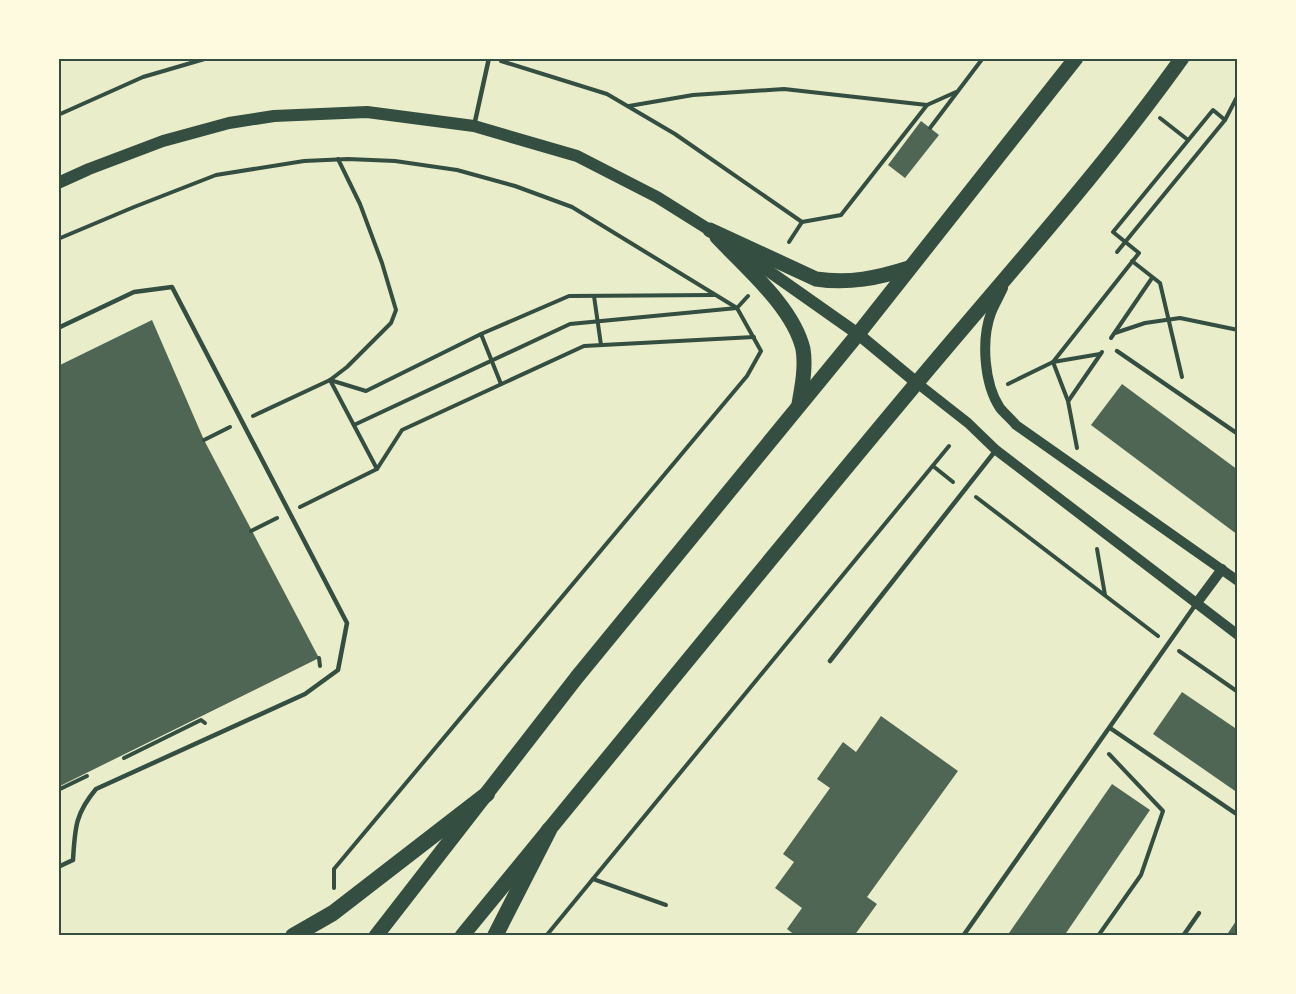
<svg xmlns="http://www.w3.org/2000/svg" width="1296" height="994" viewBox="0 0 1296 994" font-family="'Playfair Display',serif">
<rect width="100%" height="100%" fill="#e9edc9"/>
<g fill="#4f6655">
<polygon points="921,121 939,135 905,178 888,165"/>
<polygon points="152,320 204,440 319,658 58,787 58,366"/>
<polygon points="1122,384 1238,470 1238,535 1091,425"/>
<polygon points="1182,692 1238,730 1238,793 1153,734"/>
<polygon points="881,716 958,771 867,897 877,904 854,936 796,936 787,929 802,908 775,888 794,862 783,854 830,788 817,779 843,742 856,752"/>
<polygon points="1112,784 1150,810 1064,936 1007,936"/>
<polygon points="1238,918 1238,936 1226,936"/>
</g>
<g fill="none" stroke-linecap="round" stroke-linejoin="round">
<g stroke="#344e41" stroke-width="4">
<polyline points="501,61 607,94 675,134 802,222 841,215 927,105 956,92"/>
<polyline points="629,106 693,95 784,89 927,105"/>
<polyline points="58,115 143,77 208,58"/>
<polyline points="1160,118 1188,140"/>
<polyline points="930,128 983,58"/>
<polyline points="58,239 134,207 216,175 304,161 348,159 395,161 457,170 515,186 572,207 737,308 761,351 747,376 334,869 334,888"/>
<polyline points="789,242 802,222"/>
<polyline points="1117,252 1225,120 1238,95"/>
<polyline points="1132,261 1160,283 1182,377"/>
<polyline points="594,296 601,345"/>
<polyline points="1115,333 1145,323 1180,318 1238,330"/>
<polyline points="481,334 501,384"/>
<polyline points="1111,338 1152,278"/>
<polyline points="1053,362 1139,253 1113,232 1213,110 1225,120"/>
<polyline points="1053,362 1068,401 1077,448"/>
<polyline points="330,380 366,391 481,334 569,296 714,295"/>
<polyline points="330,380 377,469"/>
<polyline points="1008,384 1053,362 1100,354"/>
<polyline points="1069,400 1102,352"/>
<polyline points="253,416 330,380 347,367 391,323 396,310 382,263 360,204 338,159"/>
<polyline points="354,425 570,324 737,308 748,296"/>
<polyline points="204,440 230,427"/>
<polyline points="933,466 953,482"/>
<polyline points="976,497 1158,636"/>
<polyline points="300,507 377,469 402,430 584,346 754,337"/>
<polyline points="251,531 277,518"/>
<polyline points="1097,549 1105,595"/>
<polyline points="1179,651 1238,692"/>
<polyline points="319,658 320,666"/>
<polyline points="124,758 201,720 205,723"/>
<polyline points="58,790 87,776"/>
<polyline points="593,879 666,905"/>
<polyline points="546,936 949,446"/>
<polyline points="1098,936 1141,875 1163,811 1109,754"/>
</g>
<g stroke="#344e41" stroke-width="4.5">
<polyline points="474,126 489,58"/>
<path d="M58 328 134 292 172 287 347 623 338 670 305 694 96 789C75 814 75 828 73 860L58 867"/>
<polyline points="1117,351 1238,434"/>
<polyline points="830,661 996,450"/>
<polyline points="1110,728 1238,815"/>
<polyline points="963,936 1196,604"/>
<polyline points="1183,936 1199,913"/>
</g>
<g stroke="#344e41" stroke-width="10">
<path d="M1003 288C999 297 994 305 991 313 981 340 984 384 1000 408 1005 414 1011 419 1016 425L1238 581"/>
<polyline points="917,383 968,423 996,450 1238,635"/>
<polyline points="1196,604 1222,569"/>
</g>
<g stroke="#344e41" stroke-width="12">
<polyline points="58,183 89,169 163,141 229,123 274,116 367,112 474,126 577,156 657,197 716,234"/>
<polyline points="733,246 858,334 917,383"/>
</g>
<g stroke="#344e41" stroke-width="15">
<path d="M710 230 816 279C849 284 878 278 909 268"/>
<path d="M717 237C746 268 793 307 803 349 806 367 802 387 799 404"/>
<polyline points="376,936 577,677 858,334 1076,58"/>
<path d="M462 936C613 752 763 567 915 385 1005 277 1100 173 1182 58"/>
</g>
<g stroke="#344e41" stroke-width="16">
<polyline points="293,936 333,913 487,794"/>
<polyline points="495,936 549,830"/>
</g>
</g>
<rect width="1296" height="994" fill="none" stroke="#fefae0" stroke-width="120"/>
<rect x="60" y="60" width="1176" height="874" fill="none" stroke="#344e41" stroke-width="2"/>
</svg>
